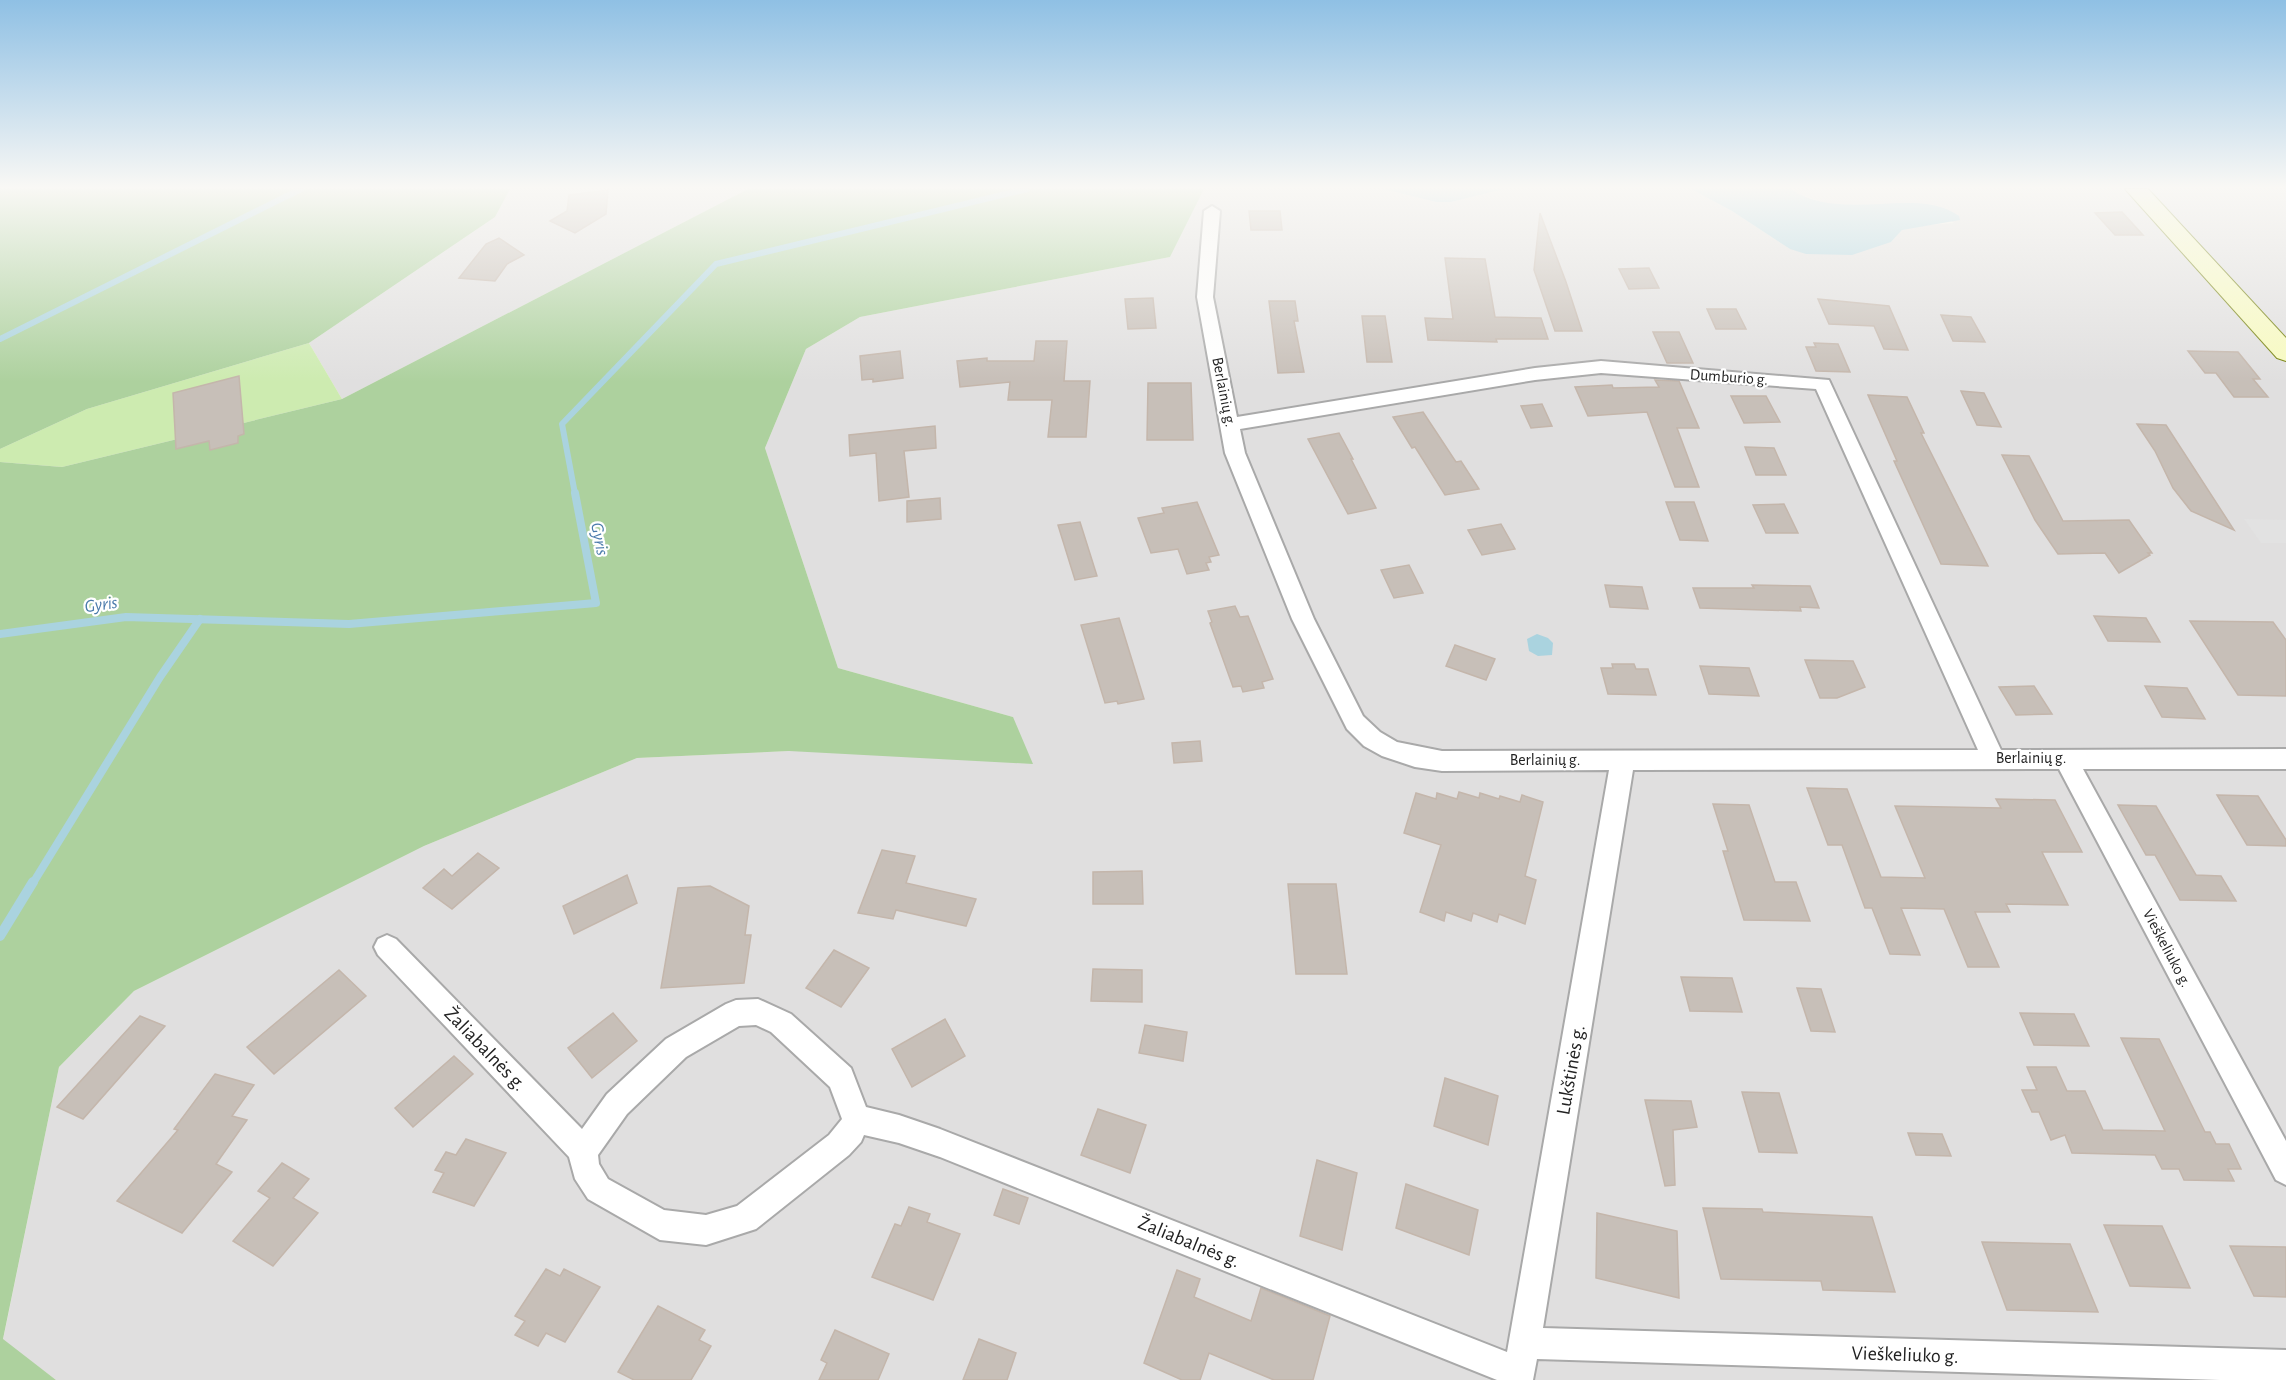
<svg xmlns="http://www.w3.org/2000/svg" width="2286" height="1380" viewBox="0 0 2286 1380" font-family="'Alegreya Sans',sans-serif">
<rect width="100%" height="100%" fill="#f2efe9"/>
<g fill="#e0dfdf">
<polygon points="510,189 748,189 342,399 309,343 495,217"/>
<polygon points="1204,189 1383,189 1436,202 1451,202 1504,189 1691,189 1732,211 1790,249 1891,242 1902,230 1915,226 1954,223 1930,205 1831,205 1799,194 1791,189 2286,189 2286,1380 56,1380 3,1340 59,1067 134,991 424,846 637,758 789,751 1013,717 838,668 765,448 806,349 860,317 1170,257"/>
</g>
<polygon fill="#cdebb0" points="309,343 342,399 62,467 0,462 0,449 87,409"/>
<g fill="#add19e">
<polygon points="0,189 510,189 495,217 309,343 87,409 0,449"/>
<polygon points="748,189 1204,189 1170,257 860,317 806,349 765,448 838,668 1013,717 1033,764 789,751 637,758 424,846 134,991 59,1067 3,1339 56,1380 0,1380 0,462 62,467 342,399"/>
</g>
<polygon fill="#e2e2e2" points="2244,519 2286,520 2286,543 2261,543"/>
<g fill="#aad3df">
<polygon points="1383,189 1504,189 1451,202 1436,202"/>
<path d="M1691 189H1791C1843 224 1916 185 1959 216L1960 220 1902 230 1891 242 1852 255 1806 254 1790 249 1732 211Z"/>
<polygon points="1537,634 1548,638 1553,643 1552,655 1538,656 1529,651 1527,639"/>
</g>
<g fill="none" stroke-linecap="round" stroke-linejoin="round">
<g stroke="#aad3df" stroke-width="6">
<polyline points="0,339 301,189"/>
<polyline points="575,494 562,424 716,264 1027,189"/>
</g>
<g stroke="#aad3df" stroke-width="8">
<polyline points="0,634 126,617 349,624 596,603 575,493"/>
<polyline points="33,883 160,677 200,619"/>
</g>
<polyline stroke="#aad3df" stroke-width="10" points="0,936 33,882"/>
</g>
<g fill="#c7bfb8" stroke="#c4b6ab" stroke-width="1.5">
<polygon points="608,190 606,214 575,233 550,221 567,211 569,195"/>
<polygon points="1249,211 1280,211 1282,230 1251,230"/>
<polygon points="2122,212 2143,235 2115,235 2095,213"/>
<polygon points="1540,213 1566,282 1582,331 1555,331 1534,270"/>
<polygon points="499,238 524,255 507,264 495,281 459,278 486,244"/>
<polygon points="1445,258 1485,259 1495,317 1541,318 1548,339 1496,339 1497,342 1428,340 1425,318 1453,319"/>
<polygon points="1649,268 1659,288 1629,289 1619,269"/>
<polygon points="1153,298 1156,328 1128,329 1125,299"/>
<polygon points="1818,299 1889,306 1908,350 1884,349 1874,326 1829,324"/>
<polygon points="1269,301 1295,301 1298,321 1294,321 1304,372 1278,373"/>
<polygon points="1707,309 1736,309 1746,329 1716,329"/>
<polygon points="1941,315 1971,317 1985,342 1953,341"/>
<polygon points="1362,316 1385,316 1392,362 1367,362"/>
<polygon points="1653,332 1679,332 1693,363 1667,363"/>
<polygon points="1036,341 1067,341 1064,381 1090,381 1086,437 1048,437 1052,400 1008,400 1010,382 960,387 957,361 987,358 987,361 1034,361"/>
<polygon points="1814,343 1838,344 1850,372 1816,371 1806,347 1816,347"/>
<polygon points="900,351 903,378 873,382 873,379 862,380 860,356"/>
<polygon points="2188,351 2238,352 2260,379 2253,379 2268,397 2234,397 2216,373 2205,373"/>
<polygon points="239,376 244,434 238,436 238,443 210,450 209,441 176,449 173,393"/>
<polygon points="1655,380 1679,381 1699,428 1677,428 1699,487 1675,487 1647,412 1588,416 1575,387 1612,385 1613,388 1659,387"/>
<polygon points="1148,383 1191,383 1193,440 1147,440"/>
<polygon points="1961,391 1984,393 2001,427 1977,425"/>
<polygon points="1868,395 1907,397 1924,433 1921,433 1988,566 1941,564 1894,461 1897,461"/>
<polygon points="1731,396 1766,396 1780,422 1744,423"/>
<polygon points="1542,404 1552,426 1531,428 1521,406"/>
<polygon points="1423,412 1456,462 1461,461 1479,489 1445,495 1415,447 1412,448 1393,417"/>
<polygon points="2137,424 2166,425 2234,530 2191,511 2173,488 2155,451"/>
<polygon points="935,426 936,448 904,451 909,497 879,501 876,453 850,456 849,435"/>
<polygon points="1339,433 1353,459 1351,459 1376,508 1348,514 1308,439"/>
<polygon points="1745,447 1774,448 1786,475 1756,475"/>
<polygon points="2002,455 2029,456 2063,521 2129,520 2152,553 2148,553 2150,555 2119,573 2105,553 2058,554 2035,520"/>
<polygon points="940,498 941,519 907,522 907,501"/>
<polygon points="1197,502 1219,555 1209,557 1211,562 1206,563 1209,570 1187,574 1178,549 1151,553 1138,518 1164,513 1162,508"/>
<polygon points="1666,502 1694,502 1708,541 1680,540"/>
<polygon points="1784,504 1798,533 1766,533 1753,505"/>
<polygon points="1080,522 1097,576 1075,580 1058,525"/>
<polygon points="1501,524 1515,549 1482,555 1468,530"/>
<polygon points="1409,565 1423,593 1394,598 1381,570"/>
<polygon points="1605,585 1642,587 1648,609 1610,607"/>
<polygon points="1752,585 1810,586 1819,608 1800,607 1801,611 1700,608 1693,588 1754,588"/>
<polygon points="1235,606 1240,617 1248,616 1273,679 1262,682 1264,688 1243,692 1241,686 1233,687 1210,623 1212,622 1208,611"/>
<polygon points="2094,616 2146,618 2160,642 2108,641"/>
<polygon points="1119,618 1144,699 1118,704 1117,701 1105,703 1081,625"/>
<polygon points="2190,621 2273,622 2286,640 2286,696 2238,695"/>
<polygon points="1455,645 1495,659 1486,680 1446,666"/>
<polygon points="1805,660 1853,661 1865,687 1837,698 1820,698"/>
<polygon points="1612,664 1634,664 1636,669 1648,669 1656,695 1608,694 1601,668 1613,668"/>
<polygon points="1700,666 1749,668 1759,696 1709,694"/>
<polygon points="2034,686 2052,714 2016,715 1999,687"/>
<polygon points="2145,686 2187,688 2205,719 2162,717"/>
<polygon points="1200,741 1202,761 1174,763 1172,743"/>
<polygon points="1807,788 1847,789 1881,877 1925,878 1895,806 2001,808 1996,799 2055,800 2082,852 2042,852 2068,905 2006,904 2010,912 1975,912 1999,967 1968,967 1944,909 1901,908 1920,955 1890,954 1872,908 1865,908 1842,845 1828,845"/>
<polygon points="1459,792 1479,798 1480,793 1499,799 1500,796 1520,802 1522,795 1543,802 1525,876 1536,880 1525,924 1499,914 1497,922 1473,913 1471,921 1446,912 1444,921 1420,912 1441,845 1404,833 1416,793 1436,799 1437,793 1457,799"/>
<polygon points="2217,795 2258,796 2286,840 2286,846 2247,845"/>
<polygon points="1713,804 1749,805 1775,882 1796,882 1810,921 1744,920 1723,851 1728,851"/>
<polygon points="2118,805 2156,806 2196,875 2221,876 2236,901 2180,900 2155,855 2146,855"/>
<polygon points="882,850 915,856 906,883 976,899 966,926 896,910 893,919 858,913"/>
<polygon points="478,853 499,868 452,909 423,888 444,869 452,876"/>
<polygon points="1142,871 1143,904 1093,904 1093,872"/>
<polygon points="627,875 637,903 574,934 563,906"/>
<polygon points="1288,884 1336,884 1347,974 1296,974"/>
<polygon points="710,886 749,906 745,935 751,935 744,983 661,988 678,888"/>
<polygon points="834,950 869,968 841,1007 806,988"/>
<polygon points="1093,969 1142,970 1142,1002 1091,1001"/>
<polygon points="339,970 366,996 274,1074 247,1047"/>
<polygon points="1681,977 1732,978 1742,1012 1690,1011"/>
<polygon points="1797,988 1821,989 1835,1032 1811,1031"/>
<polygon points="613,1013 637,1041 592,1078 568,1048"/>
<polygon points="2020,1013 2074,1014 2089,1046 2034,1045"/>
<polygon points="140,1016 165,1026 83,1119 57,1107"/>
<polygon points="945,1019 965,1056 912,1087 892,1049"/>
<polygon points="1145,1025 1187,1032 1183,1061 1139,1053"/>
<polygon points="2121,1038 2159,1039 2205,1132 2210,1132 2216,1144 2229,1144 2241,1169 2228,1169 2234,1181 2184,1180 2179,1169 2162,1169 2155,1155 2072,1153 2065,1135 2051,1140 2039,1112 2032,1112 2022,1090 2037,1090 2027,1067 2056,1067 2067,1091 2085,1091 2103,1130 2165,1131"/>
<polygon points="454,1056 473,1074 413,1127 395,1108"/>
<polygon points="215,1074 254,1085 232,1116 247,1120 216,1164 232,1172 182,1233 117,1201 178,1130 174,1129"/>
<polygon points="1445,1078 1498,1096 1488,1145 1434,1126"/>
<polygon points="1742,1092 1779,1093 1797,1153 1759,1152"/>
<polygon points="1645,1100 1691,1101 1697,1127 1673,1130 1675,1185 1665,1186"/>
<polygon points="1098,1109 1146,1125 1130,1173 1081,1155"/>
<polygon points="1908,1133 1942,1134 1951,1156 1916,1155"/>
<polygon points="466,1139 506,1153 474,1206 433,1192 444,1173 435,1170 446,1152 456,1155"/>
<polygon points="1317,1160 1357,1173 1342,1250 1300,1236"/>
<polygon points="282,1163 309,1179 293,1198 318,1213 273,1266 233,1241 270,1198 258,1191"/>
<polygon points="1406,1184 1478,1210 1469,1255 1396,1228"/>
<polygon points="1003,1189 1028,1198 1019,1224 994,1215"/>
<polygon points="909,1207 930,1214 927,1222 960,1234 933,1300 872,1277 895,1224 901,1226"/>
<polygon points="1703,1208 1762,1209 1763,1212 1872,1217 1895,1292 1823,1290 1821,1281 1721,1279"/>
<polygon points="1597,1213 1677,1231 1679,1298 1596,1278"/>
<polygon points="2104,1225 2162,1226 2190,1288 2130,1286"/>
<polygon points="1982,1242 2070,1244 2098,1312 2007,1310"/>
<polygon points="2230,1246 2286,1247 2286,1297 2254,1296"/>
<polygon points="546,1269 560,1276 564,1269 600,1287 565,1342 546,1333 538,1346 515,1335 525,1321 515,1316"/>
<polygon points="1177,1270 1200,1279 1194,1297 1251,1321 1261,1288 1330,1316 1313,1380 1274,1380 1209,1353 1200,1380 1182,1380 1144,1363"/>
<polygon points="658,1306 705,1330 699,1340 711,1346 691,1380 634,1380 618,1372"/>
<polygon points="835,1330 889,1354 878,1380 819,1380 827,1363 821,1360"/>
<polygon points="979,1339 1016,1353 1007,1380 963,1380"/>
</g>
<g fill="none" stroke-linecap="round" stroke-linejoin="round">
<defs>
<path id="street" d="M1212 206 1220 211 1213 297 1237 417 1535 368 1601 361 1829 380 2001 750 2286 749V769H2083L2286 1141V1185L2276 1180 2059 769 1633 770 1543 1328 2286 1350V1380H2220L1537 1359 1533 1380H1497L940 1157 899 1143 864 1135 861 1142 849 1155 756 1229 706 1245 660 1240 588 1199 575 1179 569 1157 378 955 374 947 378 939 387 935 396 939 582 1129 607 1094 666 1039 726 1004 736 1000 758 999 791 1014 851 1068 866 1107 899 1115 940 1129 1507 1352 1609 770 1442 771 1415 767 1382 756 1364 746 1347 729 1292 619 1225 453 1197 297 1204 211ZM1601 373 1816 389 1978 750 1442 751 1397 742 1380 732 1363 716 1314 619 1245 453 1240 429 1535 380ZM756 1025 771 1032 830 1087 842 1119 829 1135 737 1206 706 1215 664 1210 608 1179 599 1164 598 1155 627 1114 686 1057 739 1026Z"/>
<polygon id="secondary" points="2125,189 2148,189 2286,338 2286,361 2277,358"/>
</defs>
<use href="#street" stroke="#a9a9a9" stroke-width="4"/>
<use href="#secondary" stroke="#707d05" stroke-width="2"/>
<use href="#street" fill="#fff" fill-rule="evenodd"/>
<use href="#secondary" fill="#f7fabf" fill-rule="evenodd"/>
</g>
<linearGradient id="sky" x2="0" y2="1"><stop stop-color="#8fc0e4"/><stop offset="0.49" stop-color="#f9f8f5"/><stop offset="1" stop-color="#f9f8f5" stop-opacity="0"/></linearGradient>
<rect width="2286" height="382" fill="url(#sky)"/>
<g text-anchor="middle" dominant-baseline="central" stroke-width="4.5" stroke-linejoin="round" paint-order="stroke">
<g font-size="16" fill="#222" stroke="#fff">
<text transform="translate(1729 377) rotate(4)">Dumburio g.</text>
<text transform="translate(1224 392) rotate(79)">Berlainių g.</text>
<text x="2031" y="758">Berlainių g.</text>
<text x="1545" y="760">Berlainių g.</text>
<text transform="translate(2167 948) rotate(62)">Vieškeliuko g.</text>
</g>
<g font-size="18" font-style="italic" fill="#4a7aab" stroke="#fff">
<text transform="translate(599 539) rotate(79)">Gyris</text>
<text transform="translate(101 605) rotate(-8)">Gyris</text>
</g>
<g font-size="20" fill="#222" stroke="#fff">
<text transform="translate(485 1049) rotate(46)">Žaliabalnės g.</text>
<text transform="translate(1571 1070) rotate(-80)">Lukštinės g.</text>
<text transform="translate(1189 1242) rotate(22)">Žaliabalnės g.</text>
<text transform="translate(1905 1355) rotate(2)">Vieškeliuko g.</text>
</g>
</g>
</svg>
